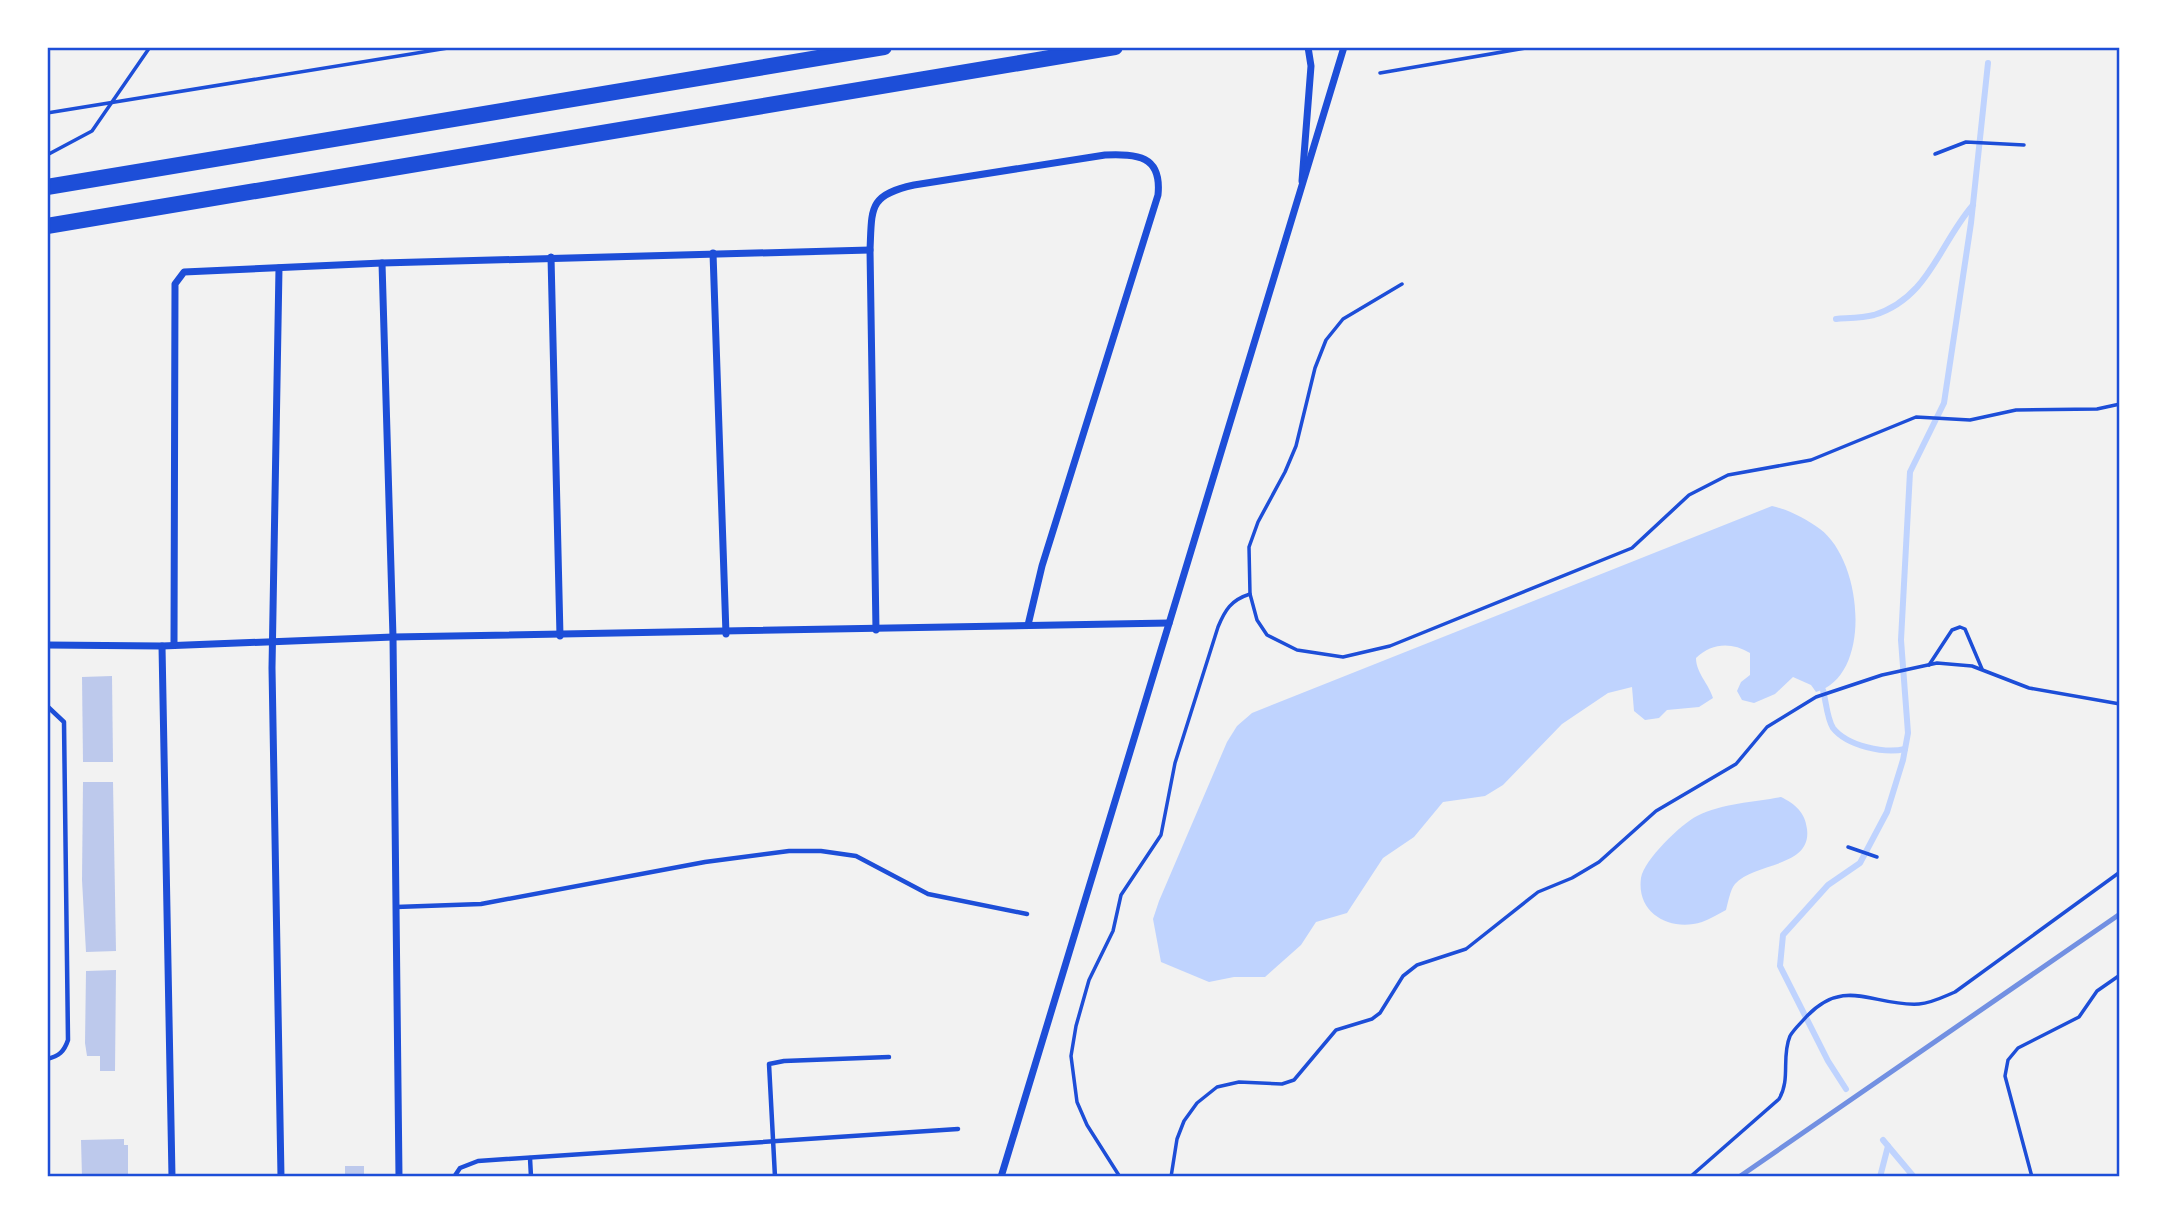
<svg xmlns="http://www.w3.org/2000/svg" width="2167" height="1224" viewBox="0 0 2167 1224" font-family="Poppins,sans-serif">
<rect width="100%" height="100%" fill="#f2f2f2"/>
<g fill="#bfd3fe">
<path d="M1772 506C1790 510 1806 519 1820 529 1863 561 1873 676 1816 692L1811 685 1793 677 1775 694 1754 703 1742 700 1737 691 1741 682 1750 675V653C1731 642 1712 643 1696 658 1696 673 1709 684 1713 698L1699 707 1667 710 1659 718 1645 720 1634 711 1632 687 1608 693 1562 724 1503 785 1485 796 1443 802 1414 837 1383 858 1347 913 1316 922 1301 945 1265 977H1234L1209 982 1161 962 1153 919 1159 901 1227 742 1237 726 1252 713Z"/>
<path d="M1781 797C1795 804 1805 812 1807 829 1812 868 1754 862 1735 884 1730 890 1728 903 1726 910 1718 914 1710 919 1702 922 1671 932 1636 914 1641 878 1644 860 1681 824 1697 816 1722 803 1755 802 1781 797Z"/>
</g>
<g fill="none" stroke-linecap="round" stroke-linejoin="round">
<g stroke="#bfd3fe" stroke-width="6">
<path d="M1836 319C1848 318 1862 318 1874 315 1929 298 1939 244 1973 205"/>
<path d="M1823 690C1826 701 1827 719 1833 728 1847 746 1885 754 1905 749"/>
<polyline points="1846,1089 1828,1061 1780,966 1783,935 1828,885 1860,863 1887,812 1903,760 1908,733 1901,640 1910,472 1944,403 1971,223 1988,63"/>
<polyline points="1888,1146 1914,1177"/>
<polyline points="1880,1177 1888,1146 1883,1140"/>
</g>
</g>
<g fill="#bdc9ec">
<polygon points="112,676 113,762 83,762 82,677"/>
<polygon points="83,782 113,782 116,951 86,952 82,880"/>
<polygon points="116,970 115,1071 100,1071 100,1056 87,1056 85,1043 86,971"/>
<polygon points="124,1139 124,1145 128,1145 128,1177 82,1177 81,1140"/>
<rect x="345" y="1166" width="19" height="11"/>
</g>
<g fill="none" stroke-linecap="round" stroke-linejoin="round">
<g stroke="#1d4ed8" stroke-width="3.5">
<polyline points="1380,73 1531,47"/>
<polyline points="47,113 454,47"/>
<polyline points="1935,154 1966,142 2024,145"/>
<polyline points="47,155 92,131 150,47"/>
<polyline points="1402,284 1343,319 1326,340 1315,368 1296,446 1285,472 1258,522 1249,547 1250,594 1257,620 1267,635 1297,650 1343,657 1390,646 1632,548 1689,495 1728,475 1811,460 1916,417 1970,420 2016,410 2097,409 2120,404"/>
<polyline points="1929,665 1952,630 1960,627 1965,629 1982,669"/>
<polyline points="1848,847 1877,857"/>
<path d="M1120 1177 1087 1125 1077 1102 1071 1056 1076 1026 1089 980 1113 931 1121 895 1161 835 1175 763 1218 627C1225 610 1231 600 1250 594"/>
<polyline points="1171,1177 1177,1139 1184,1121 1197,1103 1217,1087 1239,1082 1282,1084 1294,1080 1336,1030 1372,1019 1380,1013 1403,976 1417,965 1466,949 1538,892 1572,878 1599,862 1656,811 1736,764 1767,727 1816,697 1882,675 1937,663 1972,666 2029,688 2120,704"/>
<path d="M1690 1177 1779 1099C1791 1079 1781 1057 1790 1036 1794 1029 1802 1022 1807 1016 1846 976 1874 1007 1919 1004 1932 1003 1943 997 1955 992L2120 872"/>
<polyline points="2032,1177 2005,1076 2008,1060 2018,1048 2079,1017 2097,991 2120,975"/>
</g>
<g stroke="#1d4ed8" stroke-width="4.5">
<path d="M47 706 64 722 68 1040C64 1052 59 1056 47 1059"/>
<polyline points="396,907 481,904 705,862 789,851 821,851 856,856 928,894 1027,914"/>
<polyline points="530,1158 531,1177"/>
<polyline points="454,1177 460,1168 478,1161 958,1129"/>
<polyline points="775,1177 769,1064 784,1061 889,1057"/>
</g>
<g stroke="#1d4ed8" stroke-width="7">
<polyline points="1302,181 1311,66 1308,47"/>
<polyline points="713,253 726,634"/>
<polyline points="551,257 560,636"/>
<polyline points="382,263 393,637 399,1177"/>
<polyline points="279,268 272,668 281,1177"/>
<path d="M876 630 870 250C872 208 868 195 914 185L1105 155C1137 154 1162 155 1158 195L1042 566 1028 625"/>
<polyline points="47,645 162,646 393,637 1169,623"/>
<polyline points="174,645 175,284 184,272 382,263 870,250"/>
<polyline points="162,646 172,1177"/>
<polyline points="1001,1177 1344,47"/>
</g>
<g stroke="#1d4ed8" stroke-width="16">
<polyline points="47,187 884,47"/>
<polyline points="47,226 1115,47"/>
</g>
<polyline stroke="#7290e2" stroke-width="5" points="1739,1177 2120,914"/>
</g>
<rect width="2167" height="1224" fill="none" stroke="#ffffff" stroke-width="98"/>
<rect x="49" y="49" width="2069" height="1126" fill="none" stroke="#1d4ed8" stroke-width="2.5"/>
</svg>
